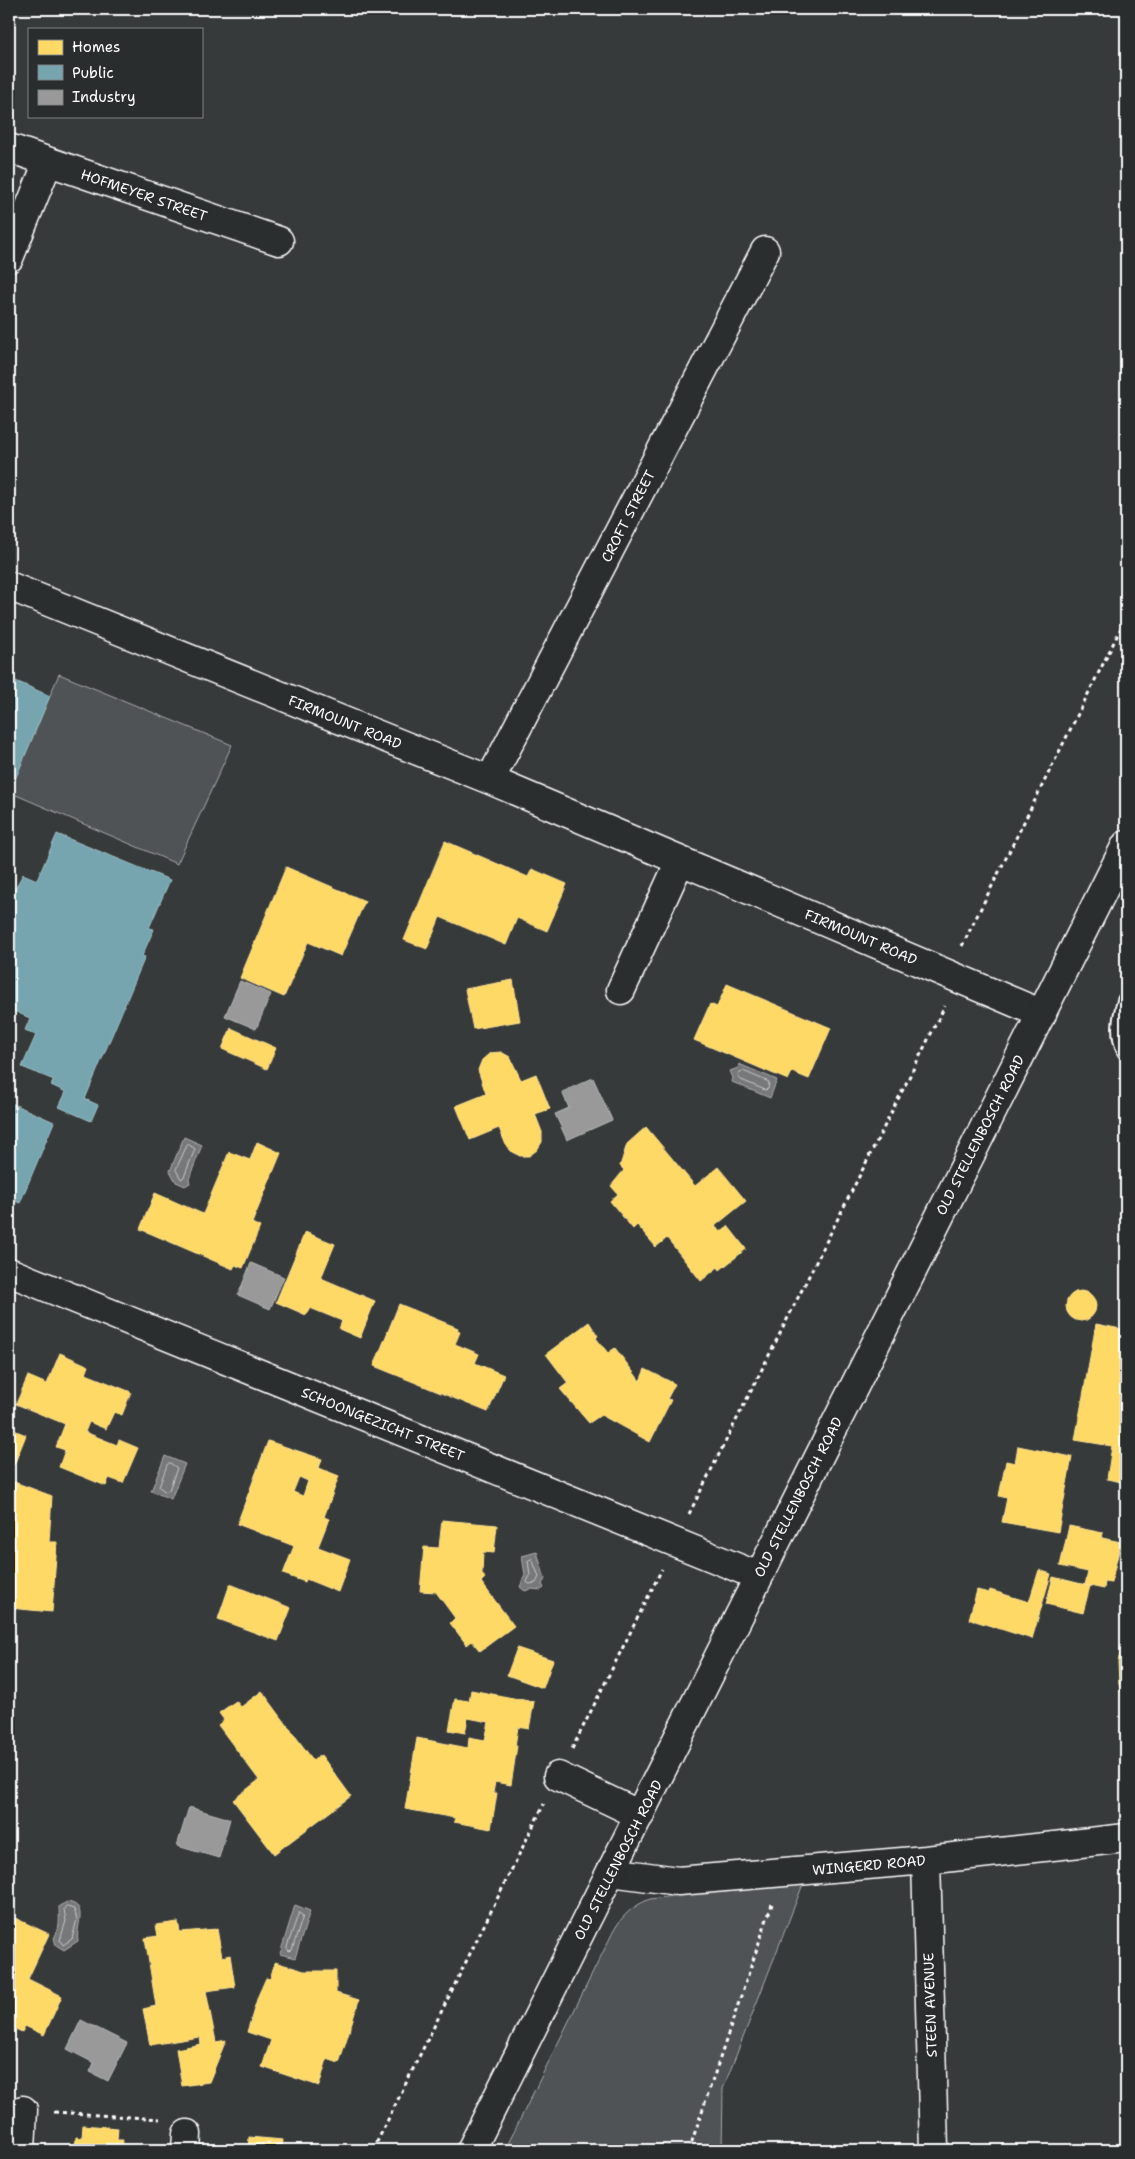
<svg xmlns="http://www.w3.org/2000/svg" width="1135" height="2159" font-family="'Shantell Sans',sans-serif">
<rect width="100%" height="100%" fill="#373a3b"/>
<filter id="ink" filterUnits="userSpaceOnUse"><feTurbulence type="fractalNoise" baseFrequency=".02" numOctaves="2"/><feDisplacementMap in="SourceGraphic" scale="10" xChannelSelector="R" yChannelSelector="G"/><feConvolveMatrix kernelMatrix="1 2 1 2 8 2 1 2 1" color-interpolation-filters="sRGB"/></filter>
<g filter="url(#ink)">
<path fill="#505354" stroke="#a8a9aa" d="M 59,674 L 232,745 L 177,864 L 9,792 Z
M 805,1879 L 723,2089 L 722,2150 L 505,2150 L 613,1932 C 622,1915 633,1906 650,1899 Z"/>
<path fill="#767879" stroke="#adaeaf" d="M 739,1064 L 777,1080 L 770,1098 L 732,1082 L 733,1078 L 730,1071 L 738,1068 Z
M 184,1137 L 202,1145 L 189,1179 L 190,1183 L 185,1186 L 176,1182 L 170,1171 Z
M 165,1456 L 185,1464 L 171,1499 L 151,1491 Z
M 537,1552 L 545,1579 L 542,1584 L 544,1588 L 541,1590 L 531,1589 L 525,1591 L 520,1587 L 525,1575 L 522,1556 Z
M 67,1902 C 90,1905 75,1926 78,1941 L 64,1950 L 56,1945 L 54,1938 C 61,1926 59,1919 59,1906 Z
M 295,1905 L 310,1911 L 295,1958 L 280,1954 Z"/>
<path fill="#ffd966" stroke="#ffe494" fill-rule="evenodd" d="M 445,841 L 528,877 L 532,869 L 567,884 L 547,931 L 517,918 L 506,945 L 440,917 L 427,949 L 404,940 Z
M 286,867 L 365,901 L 341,956 L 308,942 L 284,997 L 240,978 Z
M 513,980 L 520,1021 L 473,1029 L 465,989 Z
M 727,984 L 831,1028 L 809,1079 L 792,1072 L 788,1080 L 694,1040 L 710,1004 L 717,1007 Z
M 231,1028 L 276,1048 L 267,1069 L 222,1049 Z
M 501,1052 L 510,1057 L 521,1080 L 536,1074 L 550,1109 L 535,1114 L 542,1132 L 542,1142 L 537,1150 L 529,1156 L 520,1156 L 512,1152 L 506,1145 L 499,1128 L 470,1140 L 456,1106 L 486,1094 L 478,1070 L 482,1060 L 490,1053 Z
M 646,1127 L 695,1186 L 718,1167 L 746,1201 L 715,1226 L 720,1232 L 728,1226 L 746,1249 L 720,1270 L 718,1267 L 701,1281 L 667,1238 L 656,1247 L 637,1225 L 633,1229 L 610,1201 L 618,1194 L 611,1186 L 624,1170 L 620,1166 L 627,1144 Z
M 257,1142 L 281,1153 L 252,1223 L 260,1227 L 243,1268 L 235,1265 L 233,1269 L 140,1229 L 155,1193 L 203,1214 L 229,1152 L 250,1160 Z
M 305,1232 L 335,1244 L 321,1278 L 375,1301 L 360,1338 L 339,1329 L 342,1321 L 310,1308 L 306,1315 L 276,1302 Z
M1066 1306a15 15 0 1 1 30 0a15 15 0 1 1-30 0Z
M 399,1304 L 458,1328 L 457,1331 L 460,1332 L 455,1344 L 479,1354 L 475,1363 L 504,1375 L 488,1412 L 374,1366 Z
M 589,1322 L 598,1336 L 596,1338 L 608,1353 L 615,1348 L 640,1381 L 645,1369 L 675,1384 L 667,1399 L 671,1400 L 650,1442 L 601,1415 L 589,1423 L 560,1389 L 568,1383 L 546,1354 Z
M 1096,1324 L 1126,1330 L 1126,1483 L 1107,1479 L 1112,1446 L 1075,1440 Z
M 60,1353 L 89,1366 L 86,1374 L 131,1392 L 122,1415 L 114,1412 L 106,1429 L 89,1422 L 85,1432 L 117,1445 L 119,1440 L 138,1448 L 123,1483 L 109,1478 L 106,1486 L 59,1467 L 65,1450 L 56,1447 L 65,1424 L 16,1404 L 28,1376 L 47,1384 Z
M 9,1428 L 26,1435 L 14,1465 L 9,1463 Z
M 268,1441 L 322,1459 L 319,1468 L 339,1476 L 324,1517 L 329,1519 L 318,1547 L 350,1559 L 338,1592 L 306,1579 L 305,1582 L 283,1574 L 294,1546 L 237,1524 ZM 299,1477 L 308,1481 L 303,1496 L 293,1492 Z
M 1018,1446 L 1072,1457 L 1058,1532 L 1002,1522 L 1007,1498 L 999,1496 L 1006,1461 L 1015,1463 Z
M 9,1480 L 52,1496 L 49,1542 L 57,1542 L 52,1612 L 9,1608 Z
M 442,1520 L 497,1525 L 494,1553 L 483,1552 L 482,1574 L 485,1578 L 481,1582 L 514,1626 L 480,1651 L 472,1641 L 467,1645 L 450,1623 L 455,1618 L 436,1592 L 420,1591 L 424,1547 L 439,1548 Z
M 1069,1526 L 1103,1533 L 1102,1538 L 1121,1542 L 1111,1583 L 1105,1582 L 1104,1589 L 1085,1585 L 1088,1572 L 1060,1566 Z
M 1039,1570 L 1051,1574 L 1032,1639 L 969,1619 L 977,1590 L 989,1593 L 990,1590 L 1029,1602 Z
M 1053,1577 L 1090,1586 L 1083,1613 L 1046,1604 Z
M 230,1584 L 291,1608 L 278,1641 L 218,1619 Z
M 1126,1631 L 1126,1708 L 1119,1684 L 1118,1662 Z
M 517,1648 L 553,1660 L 543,1688 L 507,1675 Z
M 471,1690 L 534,1702 L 529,1729 L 518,1727 L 515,1746 L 517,1746 L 511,1785 L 495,1782 L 493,1793 L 497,1793 L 491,1829 L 454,1822 L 455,1818 L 405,1809 L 417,1738 L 468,1748 L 469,1737 L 485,1740 L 489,1722 L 468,1718 L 465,1733 L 449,1730 L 455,1699 L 469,1701 Z
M 262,1691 L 313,1760 L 321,1755 L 351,1796 L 274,1854 L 233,1800 L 259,1780 L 218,1725 L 224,1720 L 219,1713 L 236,1701 L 241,1707 Z
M 15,1918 L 49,1934 L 28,1979 L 62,1996 L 44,2035 L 25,2026 L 22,2032 L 9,2026 L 9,1920 L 14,1922 Z
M 178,1922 L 180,1932 L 217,1929 L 222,1957 L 230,1955 L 235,1987 L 206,1991 L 216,2042 L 226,2040 L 209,2082 L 182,2086 L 176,2049 L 201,2044 L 200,2037 L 150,2045 L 143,2009 L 156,2006 L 145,1938 L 158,1936 L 156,1925 Z
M 275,1962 L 304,1971 L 336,1971 L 336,1993 L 359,2000 L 339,2063 L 327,2059 L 319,2086 L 262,2067 L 271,2040 L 247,2032 L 258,1996 L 266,1978 L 270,1979 Z
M 83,2125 L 118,2128 L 117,2140 L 123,2140 L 122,2150 L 75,2150 L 76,2137 L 82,2138 Z
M 249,2137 L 283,2140 L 282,2150 L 242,2150 L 248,2149 Z"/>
<path fill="#76a5af" stroke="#9fc0c7" d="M 9,678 L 50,696 L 9,794 Z
M 57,834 L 170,880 L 149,928 L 154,929 L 142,956 L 145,957 L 85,1099 L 98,1105 L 91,1121 L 59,1107 L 66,1092 L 51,1085 L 54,1080 L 22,1067 L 36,1035 L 25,1030 L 30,1018 L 9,1009 L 9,900 L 23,874 L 37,880 Z
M 9,1102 L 54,1122 L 20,1203 L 9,1199 Z"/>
<path fill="#999" stroke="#b8b8b8" d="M 240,981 L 271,994 L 256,1029 L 225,1016 Z
M 593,1078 L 612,1120 L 567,1140 L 555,1114 L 569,1108 L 562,1092 Z
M 251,1263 L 284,1277 L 270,1309 L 238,1295 Z
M 189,1807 L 230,1819 L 219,1858 L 177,1846 Z
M 81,2020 L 127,2043 L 108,2081 L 90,2072 L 94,2063 L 67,2049 Z"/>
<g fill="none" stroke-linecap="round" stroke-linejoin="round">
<path stroke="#c8c9c9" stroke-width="1" d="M 743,1071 L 769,1082 L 768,1089 L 765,1090 L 739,1079 L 738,1074 Z
M 188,1144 L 195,1149 L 184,1177 L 181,1179 L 176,1170 Z
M 170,1463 L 177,1468 L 169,1490 L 166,1492 L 159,1487 L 167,1465 Z
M 532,1559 L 539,1577 L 536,1583 L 529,1584 L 527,1582 L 530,1575 L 528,1561 Z
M 67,1907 L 74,1909 L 77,1919 L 72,1939 L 63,1945 L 60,1940 L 66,1921 L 64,1909 Z
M 299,1913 L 303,1916 L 292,1950 L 289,1951 L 287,1948 Z"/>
<defs>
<path id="lane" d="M 1126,1001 C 1121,1018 1118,1034 1126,1051"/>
<path id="street" d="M 9,148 L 279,241
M 9,258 L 48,162
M 9,586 L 490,780 L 1042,1014
M 490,780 L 765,251
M 621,990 L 680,861
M 9,1272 L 758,1576
M 558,1776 L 640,1815
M 926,1860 L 934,2150
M 611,1872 L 678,1881 L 926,1860 L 1126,1838
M 21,2150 L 23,2110
M 186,2150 L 187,2134"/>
<path id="secondary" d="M 471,2150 L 1126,845"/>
</defs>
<use href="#lane" stroke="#fff" stroke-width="20"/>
<use href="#street" stroke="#fff" stroke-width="31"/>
<use href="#secondary" stroke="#fff" stroke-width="31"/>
<path stroke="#fff" stroke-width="3" stroke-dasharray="4 4" stroke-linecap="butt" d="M 962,946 L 1126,618
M 689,1514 L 945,1006
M 572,1749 L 662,1569
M 54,2112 L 160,2119
M 373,2150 L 544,1804
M 689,2150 L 772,1904"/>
<use href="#lane" stroke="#2a2d2e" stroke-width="16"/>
<use href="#street" stroke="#2a2d2e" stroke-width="28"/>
<use href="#secondary" stroke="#2a2d2e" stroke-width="28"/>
</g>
</g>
<g text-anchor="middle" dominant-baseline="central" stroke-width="5" stroke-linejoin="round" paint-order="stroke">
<g font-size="14" fill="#fff" stroke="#2a2d2e">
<text transform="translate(144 195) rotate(19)">HOFMEYER STREET</text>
<text transform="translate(628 516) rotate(-63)">CROFT STREET</text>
<text transform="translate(345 722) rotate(22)">FIRMOUNT ROAD</text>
<text transform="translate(861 937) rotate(23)">FIRMOUNT ROAD</text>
<text transform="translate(980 1135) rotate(-63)">OLD STELLENBOSCH ROAD</text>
<text transform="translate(383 1424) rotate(22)">SCHOONGEZICHT STREET</text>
<text transform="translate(798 1497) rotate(-63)">OLD STELLENBOSCH ROAD</text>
<text transform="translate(618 1860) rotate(-63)">OLD STELLENBOSCH ROAD</text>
<text transform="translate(869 1865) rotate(-5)">WINGERD ROAD</text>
<text transform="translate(930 2005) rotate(-92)">STEEN AVENUE</text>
</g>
</g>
<rect width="1135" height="2159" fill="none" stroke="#2a2d2e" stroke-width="30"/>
<rect x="15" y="15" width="1105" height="2129" fill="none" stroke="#fff" stroke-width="2" filter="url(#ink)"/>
<rect x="28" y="28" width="175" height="90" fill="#2a2d2e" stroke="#7f8182"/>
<rect x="38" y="40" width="25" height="15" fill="#ffd966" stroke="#7f8182"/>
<text x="72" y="52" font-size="15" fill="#ffffff">Homes</text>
<rect x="38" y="65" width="25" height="15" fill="#76a5af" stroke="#7f8182"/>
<text x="72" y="78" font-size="15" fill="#ffffff">Public</text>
<rect x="38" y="90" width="25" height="15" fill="#999999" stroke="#7f8182"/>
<text x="72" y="102" font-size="15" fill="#ffffff">Industry</text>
</svg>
